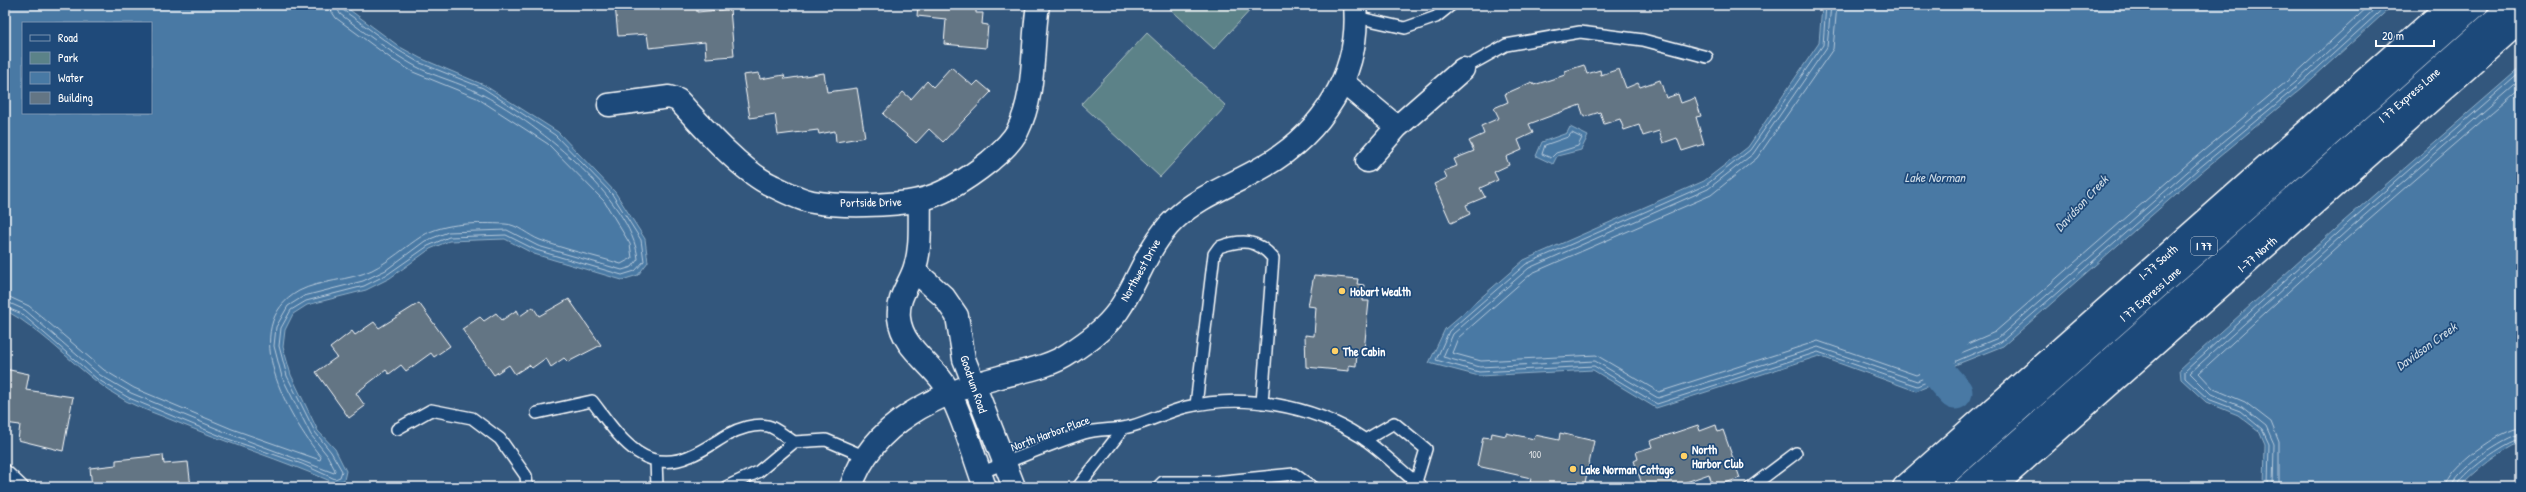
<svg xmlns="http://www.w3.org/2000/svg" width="2526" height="492" font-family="'Patrick Hand',sans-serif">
<rect width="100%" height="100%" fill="#33577d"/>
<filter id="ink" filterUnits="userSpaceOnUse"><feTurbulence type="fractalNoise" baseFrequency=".025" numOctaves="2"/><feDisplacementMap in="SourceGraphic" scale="8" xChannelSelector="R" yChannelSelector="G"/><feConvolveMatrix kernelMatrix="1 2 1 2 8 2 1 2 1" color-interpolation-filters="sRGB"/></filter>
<g filter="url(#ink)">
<path fill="#5b8288" stroke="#adc0c4" d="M 1166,5 L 1255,5 L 1214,49 Z
M 1147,33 L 1226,106 L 1160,177 L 1081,104 Z"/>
<path fill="#4879a4" stroke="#91afc8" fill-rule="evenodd" d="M 5,5 L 343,5 L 400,47 L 420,58 L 484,85 L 558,132 L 615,192 L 645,239 L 648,262 L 638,275 L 622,280 L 534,254 L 505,239 L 449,241 L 430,249 L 390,278 L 366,290 L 307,305 L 293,314 L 285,330 L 283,347 L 291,375 L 318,431 L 335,449 L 346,471 L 344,480 L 335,483 C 282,460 227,443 174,421 C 158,414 141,409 126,401 C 80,376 49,333 5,310 ZM 23,23 L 151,23 L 151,113 L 23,113 Z
M 1822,5 L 2393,5 L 2302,88 L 2201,172 L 2003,346 L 1955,365 L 1944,380 L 1916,391 L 1819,356 L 1656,408 L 1593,370 L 1479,376 L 1429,363 L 1445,329 L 1524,260 L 1704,181 L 1748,147 L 1819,43 Z
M 2521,67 L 2521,442 C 2498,452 2478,469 2460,487 L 2264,487 L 2265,445 L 2259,431 L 2238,415 L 2206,402 L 2181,379 L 2180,369 L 2344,221 Z
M 1570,127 L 1588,136 L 1581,150 L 1557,156 L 1553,164 L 1536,156 L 1542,142 L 1567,133 Z"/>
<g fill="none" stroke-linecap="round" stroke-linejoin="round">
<path stroke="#b6c9db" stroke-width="1" d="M 1826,5 L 1823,45 L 1750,150 L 1706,185 L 1526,264 L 1449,331 L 1436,360 L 1479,372 L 1594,366 L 1657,404 L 1818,352 L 1917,386 L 1941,376 L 1954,362 L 2001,342 L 2198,169 L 2299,85 L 2387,5
M 1831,5 L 1827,47 L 1753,154 L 1708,189 L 1529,268 L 1453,334 L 1443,357 L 1480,367 L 1595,361 L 1658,398 L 1818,347 L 1917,381 L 1938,372 L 1951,357 L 1998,338 L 2195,165 L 2296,82 L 2379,5
M 1837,5 L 1833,49 L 1757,158 L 1711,195 L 1532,273 L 1458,338 L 1452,353 L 1481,361 L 1596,355 L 1659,392 L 1818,341 L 1916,375 L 1934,367 L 1949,352 L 1995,332 L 2191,161 L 2292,77 L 2370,5
M 1572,133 L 1582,138 L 1578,146 L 1556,153 L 1551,158 L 1542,154 L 1545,145 L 1568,137 Z
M 5,295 L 29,306 L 104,370 L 134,388 L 232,429 L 320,460 L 321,457 C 289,418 236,326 299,291 C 320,280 349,281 372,270 C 390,261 405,247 422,236 C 445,222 478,223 505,224 C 517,224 529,236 540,240 C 566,250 595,256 621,264 L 632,258 L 630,244 L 604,201 L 548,144 L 477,98 L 413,72 L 393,60 L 336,18 L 332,12 L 330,5
M 5,301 L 25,310 L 100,375 L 131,393 L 230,434 L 334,473 L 335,470 L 327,455 L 311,435 L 282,377 L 274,346 L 276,327 L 288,306 L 304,296 L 363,281 L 386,270 L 425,241 L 448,232 L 507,230 L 538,246 L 622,270 L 632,267 L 638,259 C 632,198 532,119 479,93 C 459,82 435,77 415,66 C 388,51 364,32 340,14 L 336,5
M 5,307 L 22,314 L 97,379 L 129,398 L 228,439 L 302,464 L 335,479 L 340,477 L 342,471 L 331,452 L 315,432 L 287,376 L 279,346 L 281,328 L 291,310 L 306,301 L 364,286 L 388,274 L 428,246 L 449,237 L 506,235 L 536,250 L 622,275 L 635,271 L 644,261 L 641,240 L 612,194 L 555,135 L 483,88 L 418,62 L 398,50 L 343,10 L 341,5
M 2268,487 L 2269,444 L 2262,429 L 2240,411 L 2208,399 L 2185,378 L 2185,371 L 2347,224 L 2521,72
M 2273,487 L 2274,444 L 2266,426 L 2242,407 L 2211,394 L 2190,373 L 2350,228 L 2521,79
M 2279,487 L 2279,442 L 2271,422 L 2245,402 L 2214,389 L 2199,373 L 2354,232 L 2521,87
M 2446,487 C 2447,468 2503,428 2521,428
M 2452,487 C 2453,472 2506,435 2521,434
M 2457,487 C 2459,475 2508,440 2521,439"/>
<path stroke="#4879a4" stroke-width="35" d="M 1951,339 C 1928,364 1933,368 1955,392"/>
</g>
<path fill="#637584" stroke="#fff" d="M 615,5 L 697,5 L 697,12 L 730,9 L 734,56 L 706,58 L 705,42 L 649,48 L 647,34 L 618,36 Z
M 918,5 L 976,5 L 976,13 L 983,13 L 982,24 L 988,25 L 986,48 L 944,44 L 946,19 L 917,16 Z
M 1584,65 L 1587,74 L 1600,70 L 1601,75 L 1619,69 L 1626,88 L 1638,83 L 1640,87 L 1660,80 L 1666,98 L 1678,94 L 1681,103 L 1695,98 L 1701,116 L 1696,117 L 1704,144 L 1682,151 L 1677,138 L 1663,143 L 1659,131 L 1643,136 L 1639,125 L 1624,130 L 1620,119 L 1604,124 L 1600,112 L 1584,117 L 1580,105 L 1529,124 L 1533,133 L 1518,140 L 1522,150 L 1506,157 L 1509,165 L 1494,172 L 1498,180 L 1480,188 L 1485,197 L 1466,205 L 1470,214 L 1451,223 L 1434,184 L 1447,178 L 1444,171 L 1457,166 L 1454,159 L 1474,151 L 1469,141 L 1484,134 L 1481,126 L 1499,118 L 1494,108 L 1508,102 L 1505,94 L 1532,82 L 1534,85 L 1565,75 L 1565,71 Z
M 951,67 L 973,86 L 978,81 L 991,92 L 943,142 L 929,129 L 916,143 L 883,114 L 903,92 L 911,99 L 927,81 L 933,87 Z
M 759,73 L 760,79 L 784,75 L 785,79 L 824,73 L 827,92 L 857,88 L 865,137 L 836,142 L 835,131 L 819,134 L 818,130 L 778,135 L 775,114 L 750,118 L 743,75 Z
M 1314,275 L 1358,279 L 1357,284 L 1364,285 L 1363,301 L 1369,301 L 1364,351 L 1357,350 L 1356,366 L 1349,365 L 1349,371 L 1306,367 L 1305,335 L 1314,336 L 1316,307 L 1308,306 Z
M 569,299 L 601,345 L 568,362 L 564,358 L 551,367 L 546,358 L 532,368 L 529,365 L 515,374 L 509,365 L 494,375 L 462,329 L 480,317 L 484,321 L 496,313 L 502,320 L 517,310 L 520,316 L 533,307 L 539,316 Z
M 419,303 L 450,346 L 434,357 L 431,353 L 406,371 L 401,365 L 389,374 L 386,370 L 356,393 L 365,406 L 349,418 L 316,372 L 337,357 L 330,348 L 352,331 L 355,335 L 374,322 L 379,328 Z
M 5,369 L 29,374 L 26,390 L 73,397 L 63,451 L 18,440 L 20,425 L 5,423 Z
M 1698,425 L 1700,431 L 1716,425 L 1718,432 L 1723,430 L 1740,478 L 1713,487 L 1709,474 L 1672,487 L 1643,487 L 1634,461 L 1638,459 L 1636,452 L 1652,447 L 1650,441 Z
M 1492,433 L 1506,436 L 1506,433 L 1534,439 L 1535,435 L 1559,440 L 1560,433 L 1594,441 L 1584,487 L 1549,487 L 1530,483 L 1531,478 L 1477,466 L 1483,437 L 1491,438 Z
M 163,455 L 164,464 L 188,462 L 191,487 L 92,487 L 90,468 L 116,465 L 116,460 Z"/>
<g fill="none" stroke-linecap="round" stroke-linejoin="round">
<defs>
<path id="service" d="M 1356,17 L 1405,28 L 1436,17 L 1451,5
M 1463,69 L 1506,45 L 1580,32 L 1643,40 L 1707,57
M 1196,405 L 1214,254 L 1219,247 C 1242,239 1257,239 1273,258 L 1262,403
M 537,413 L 592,401 C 617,433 642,477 690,456 C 703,451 715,442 727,435 C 738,429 755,423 768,426 C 776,428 786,437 794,442
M 397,429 L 431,410 L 472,418 L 500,439 L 526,476 L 527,487
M 1365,440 L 1394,423 L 1426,449 L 1416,482
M 656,460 L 657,487
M 5,470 L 23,487
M 980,473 C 1014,460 1049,444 1084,433 C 1100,428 1116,431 1132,426 C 1150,421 1167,412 1186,407 C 1243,393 1312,405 1361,437 C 1382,451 1401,471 1422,487
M 726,487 L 758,472 L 794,442 L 826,440 L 866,457
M 1078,487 L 1123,429
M 1158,487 L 1163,482 L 1214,482 L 1294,474 L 1312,487
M 1751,487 L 1796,453"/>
<path id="minor" d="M 1344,83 L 1397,127 L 1367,161
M 609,105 L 669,97 L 678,100 C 701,125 741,171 771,185 C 783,191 800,200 813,202 C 841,207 891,206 919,200 C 944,195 970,177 990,161 C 1000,152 1010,144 1017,132 C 1037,92 1031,48 1038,5
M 1397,127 L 1463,69
M 920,200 C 919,223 922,249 914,270 C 908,287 897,298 899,318 C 902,346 928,361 943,382 C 960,406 974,458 985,487
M 914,270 L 944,297 L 957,316 L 964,359 L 1014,487
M 851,487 C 872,422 939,393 1000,377 C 1023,371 1050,367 1070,353 C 1088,341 1105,329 1118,311 C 1139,281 1147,246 1174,220 C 1200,195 1233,185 1263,167 C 1322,133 1361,74 1355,5"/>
<path id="motorway" d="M 1904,487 L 2449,5
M 1932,487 L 2477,5
M 1966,487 L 2511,5
M 1994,487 L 2521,21"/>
</defs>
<use href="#service" stroke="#fff" stroke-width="14"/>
<use href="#minor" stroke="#fff" stroke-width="25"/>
<use href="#motorway" stroke="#fff" stroke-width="25"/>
<use href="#service" stroke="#1f4a7a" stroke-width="11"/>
<use href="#minor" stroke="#1f4a7a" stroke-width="22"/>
<use href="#motorway" stroke="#1f4a7a" stroke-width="22"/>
</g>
</g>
<g fill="#ffd166" stroke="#1f4a7a" stroke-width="1.5">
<circle cx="1342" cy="291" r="4"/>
<circle cx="1335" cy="351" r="4"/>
<circle cx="1684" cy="456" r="4"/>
<circle cx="1573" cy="469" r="4"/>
</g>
<g text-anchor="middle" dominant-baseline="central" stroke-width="3.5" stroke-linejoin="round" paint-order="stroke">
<g font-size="10" fill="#d8dce0">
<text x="1535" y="454">100</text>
</g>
<rect fill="#1f4a7a" stroke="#bcc9d7" stroke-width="1" x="2191" y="237" width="26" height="18" rx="3"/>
<g font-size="11" font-weight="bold" fill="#fff">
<text x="2204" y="246">I 77</text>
</g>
<g font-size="12" fill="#fff" stroke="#1f4a7a">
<text transform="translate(2409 95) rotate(-41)">I 77 Express Lane</text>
<text transform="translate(871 202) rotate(-1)">Portside Drive</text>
<text transform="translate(2257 254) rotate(-41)">I-77 North</text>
<text transform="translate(2158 262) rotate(-41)">I-77 South</text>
<text transform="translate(1140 270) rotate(-61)">Northwest Drive</text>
<text transform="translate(2150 294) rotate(-41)">I 77 Express Lane</text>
<text transform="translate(974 384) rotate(71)">Goodrum Road</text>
<text transform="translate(1050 433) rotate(-20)">North Harbor Place</text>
</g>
<g font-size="12" font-weight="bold" fill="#fff" stroke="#1f4a7a" text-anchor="start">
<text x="1350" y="291">Hobart Wealth</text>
<text x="1343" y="351">The Cabin</text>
<text x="1692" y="449">North<tspan x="1692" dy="14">Harbor Club</tspan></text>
<text x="1581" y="469">Lake Norman Cottage</text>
</g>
<g font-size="13" font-style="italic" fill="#d1dee8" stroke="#1f4a7a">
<text x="1935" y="177">Lake Norman</text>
<text transform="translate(2081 203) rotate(-47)">Davidson Creek</text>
<text transform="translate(2426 346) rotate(-36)">Davidson Creek</text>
</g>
</g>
<rect width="2526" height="492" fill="none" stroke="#1f4a7a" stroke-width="20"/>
<rect x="10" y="10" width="2506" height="472" fill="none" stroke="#fff" stroke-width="1.5" filter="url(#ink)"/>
<rect x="22" y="22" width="130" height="92" fill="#1f4a7a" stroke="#7992af"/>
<rect x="30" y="35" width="20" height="6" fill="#1f4a7a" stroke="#7992af"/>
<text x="58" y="42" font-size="12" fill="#ffffff">Road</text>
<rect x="30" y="52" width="20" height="12" fill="#5b8288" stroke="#7992af"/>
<text x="58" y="62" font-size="12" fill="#ffffff">Park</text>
<rect x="30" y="72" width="20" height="12" fill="#4879a4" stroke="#7992af"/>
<text x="58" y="82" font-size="12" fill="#ffffff">Water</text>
<rect x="30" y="92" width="20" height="12" fill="#637584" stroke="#7992af"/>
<text x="58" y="102" font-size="12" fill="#ffffff">Building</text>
<path d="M2376 40v6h58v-6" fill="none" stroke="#ffffff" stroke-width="2"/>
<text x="2382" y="40" font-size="12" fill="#ffffff" stroke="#1f4a7a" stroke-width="3" paint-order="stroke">20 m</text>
</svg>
